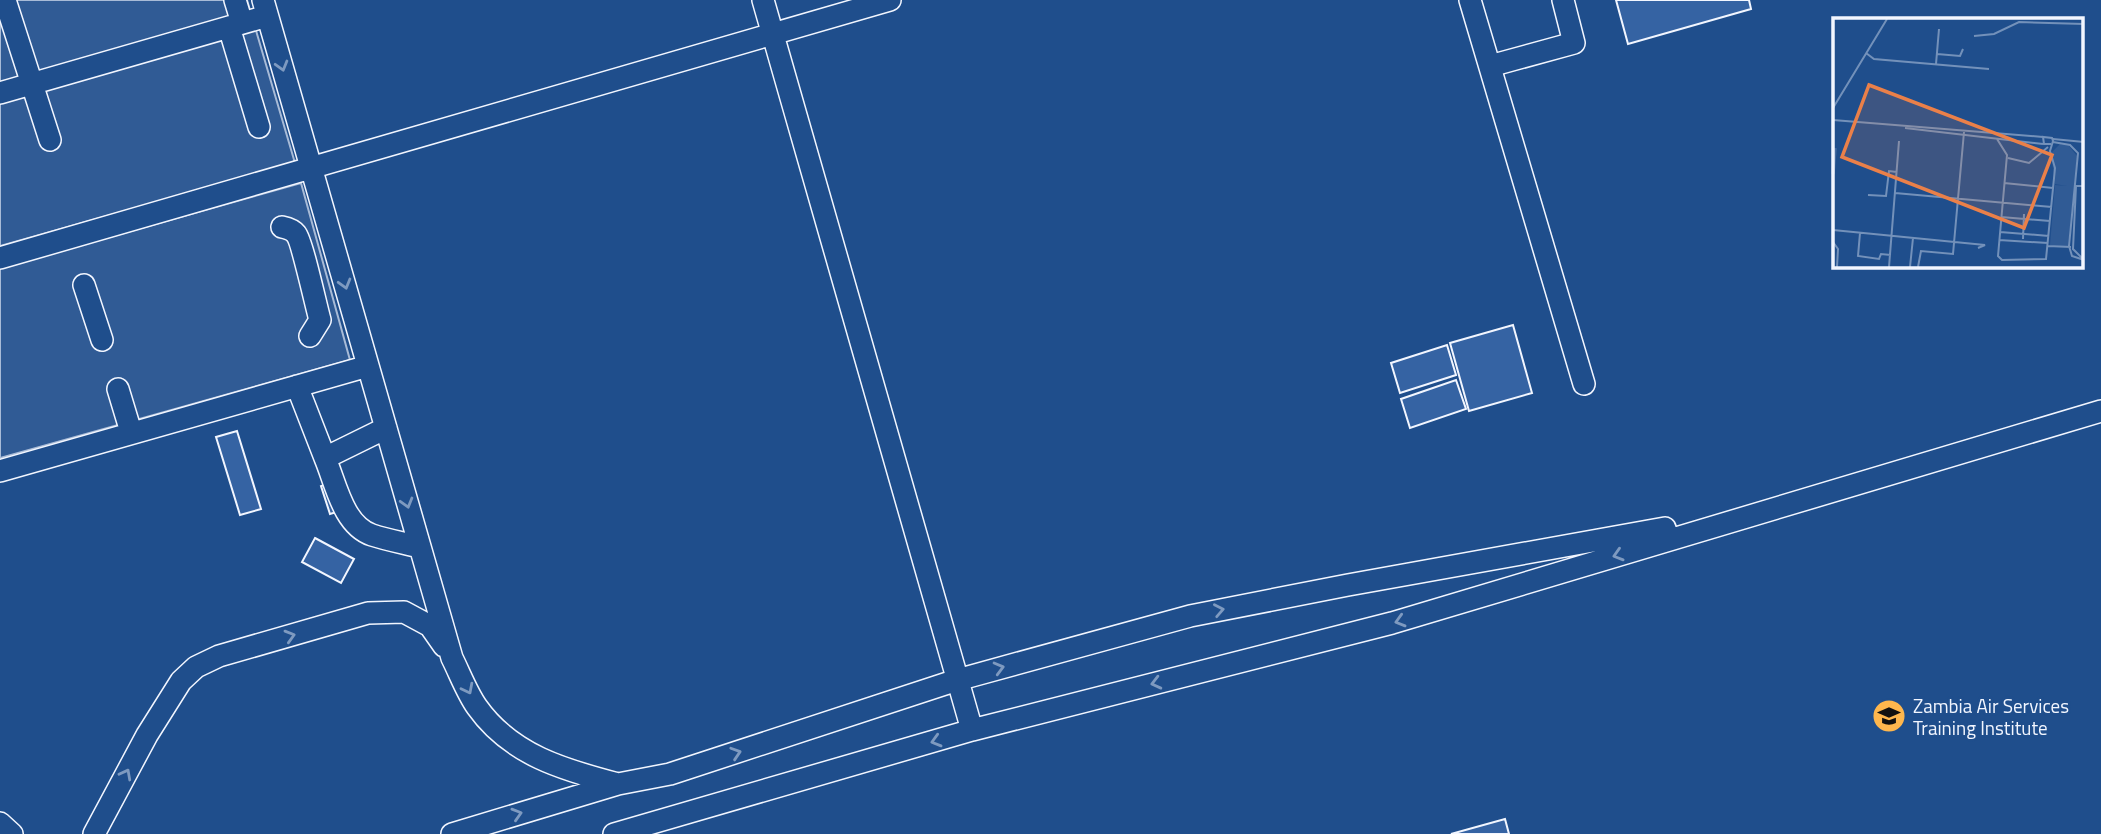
<svg xmlns="http://www.w3.org/2000/svg" width="2101" height="834" font-family="'Titillium Web',sans-serif">
<rect width="100%" height="100%" fill="#1f4e8c"/>
<path fill="#305b95" stroke="#a8bbd7" stroke-width="2" d="M 0,0 L 247,0 L 295,163 L 0,246 Z
M 301,183 L 350,360 L 0,458 L 0,268 Z"/>
<path fill="#3563a3" stroke="#f2f6ff" stroke-width="2" d="M 1616,0 L 1749,0 L 1751,9 L 1628,44 Z
M 1513,325 L 1532,393 L 1469,411 L 1450,343 Z
M 1447,345 L 1456,375 L 1400,393 L 1391,363 Z
M 1456,380 L 1466,409 L 1410,428 L 1401,399 Z
M 237,431 L 261,509 L 240,515 L 216,437 Z
M 343,478 L 353,507 L 330,514 L 321,486 Z
M 315,538 L 354,559 L 341,583 L 302,562 Z
M 1505,819 L 1509,834 L 1451,834 Z"/>
<g fill="none" stroke-linecap="round" stroke-linejoin="round">
<defs>
<path id="minor" d="M 5,0 L 50,140
M 235,0 L 242,23
M 263,0 L 452,658 C 460,674 467,693 477,707 C 511,755 564,770 618,784
M 763,0 L 972,730
M 1470,0 L 1584,384
M 229,27 L 259,127
M 1490,66 L 1574,43 L 1563,0
M 0,93 L 267,16
M 282,227 C 287,228 293,230 296,234 C 302,241 316,306 320,320 L 310,336
M 0,258 L 890,0
M 84,285 L 102,340
M 297,386 L 325,458
M 118,389 L 131,432
M 386,428 L 325,458 C 336,484 343,525 372,535 C 387,540 404,543 420,547
M 0,471 L 368,366
M 0,823 L 12,834
M 94,834 L 147,735 L 181,681 L 196,667 L 219,656 L 368,613 L 404,612 L 430,626 L 444,646
M 452,834 L 618,784 L 670,774 L 957,680 L 1190,616 L 1348,585 L 1665,528
M 614,834 L 972,730 L 1392,623 L 2101,411"/>
</defs>
<use href="#minor" stroke="#f2f6ff" stroke-width="24"/>
<use href="#minor" stroke="#1f4e8c" stroke-width="21"/>
</g>
<defs><path id="oneway-chevron" d="M-2-3.5L2.5 0L-2 3.5" fill="none" stroke-width="1.6" stroke-linecap="round" stroke-linejoin="round" transform="scale(1.75)"/></defs>
<g stroke="#7e9ac0">
<use href="#oneway-chevron" transform="translate(282 66) rotate(74)"/>
<use href="#oneway-chevron" transform="translate(345 284) rotate(74)"/>
<use href="#oneway-chevron" transform="translate(407 503) rotate(74)"/>
<use href="#oneway-chevron" transform="translate(1618 555) rotate(163)"/>
<use href="#oneway-chevron" transform="translate(1219 610) rotate(-11)"/>
<use href="#oneway-chevron" transform="translate(1400 621) rotate(164)"/>
<use href="#oneway-chevron" transform="translate(290 636) rotate(-16)"/>
<use href="#oneway-chevron" transform="translate(999 668) rotate(-15)"/>
<use href="#oneway-chevron" transform="translate(1156 683) rotate(166)"/>
<use href="#oneway-chevron" transform="translate(468 689) rotate(63)"/>
<use href="#oneway-chevron" transform="translate(936 741) rotate(164)"/>
<use href="#oneway-chevron" transform="translate(736 753) rotate(-18)"/>
<use href="#oneway-chevron" transform="translate(126 774) rotate(-62)"/>
<use href="#oneway-chevron" transform="translate(517 814) rotate(-17)"/>
</g>
<defs>
<symbol id="university-disc" viewBox="-11 -11 22 22"><circle r="9.5" fill="#ffb74d" stroke="#1f4e8c"/><path d="M0-5L7-2L0 1L-7-2ZM-4 1L0 2.5L4 1V4Q0 6-4 4Z" fill="#111"/></symbol>
</defs>
<g fill-rule="evenodd">
<use href="#university-disc" x="1870" y="697" width="38" height="38"/>
</g>
<g text-anchor="middle" dominant-baseline="central" stroke-width="5" stroke-linejoin="round" paint-order="stroke">
<g font-size="19" fill="#f2f6ff" stroke="#1f4e8c" text-anchor="start">
<text x="1913" y="705">Zambia Air Services<tspan x="1913" dy="22">Training Institute</tspan></text>
</g>
</g>
<g transform="translate(1833 18)">
<rect width="250" height="250" fill="#1f4e8c"/>
<path d="M 227,126 L 236,128 L 244,138 L 235,229 L 217,227 L 222,167 L 234,168 L 222,166 L 218,135 Z" fill="#305b95"/>
<path fill="none" stroke="#446ba0" stroke-width="3.5" d="M 0,156 L 2,130"/>
<path fill="none" stroke="#7391ba" stroke-width="2" d="M 141,18 L 161,16 L 186,4 L 251,6M 33,35 L 41,41 L 156,51M 104,36 L 127,38 L 130,31M 103,46 L 106,11M 0,90 L 54,1M 0,102 L 210,119M 72,110 L 210,126M 164,121 L 174,137 L 165,238 L 169,242 L 213,241 L 222,150 L 217,133 L 220,123 L 219,120 L 210,119 L 211,126 L 218,126M 220,121 L 251,124M 220,124 L 237,127 L 245,135 L 236,228 L 239,238 L 251,242M 175,140 L 196,145 L 215,129M 171,165 L 220,170M 62,175 L 219,189M 35,177 L 53,178 L 56,153 L 64,154M 168,199 L 217,203M 0,212 L 152,227 L 145,230M 167,214 L 216,218M 27,215 L 25,238 L 46,241 L 48,236 L 58,237M 190,221 L 191,196M 166,222 L 215,225M 0,224 L 5,231 L 4,249M 215,228 L 238,229M 249,240 L 240,231 L 243,168 L 251,168M 56,249 L 66,123M 77,249 L 80,220M 85,249 L 88,233 L 120,236 L 131,114"/>
<path fill="#ea8049" fill-opacity="0.15" stroke="#ea8049" stroke-width="3.5" d="M 36,67 L 219,137 L 191,210 L 9,139 Z"/>
<rect width="250" height="250" fill="none" stroke="#f2f6ff" stroke-width="3.5"/>
</g>
</svg>
